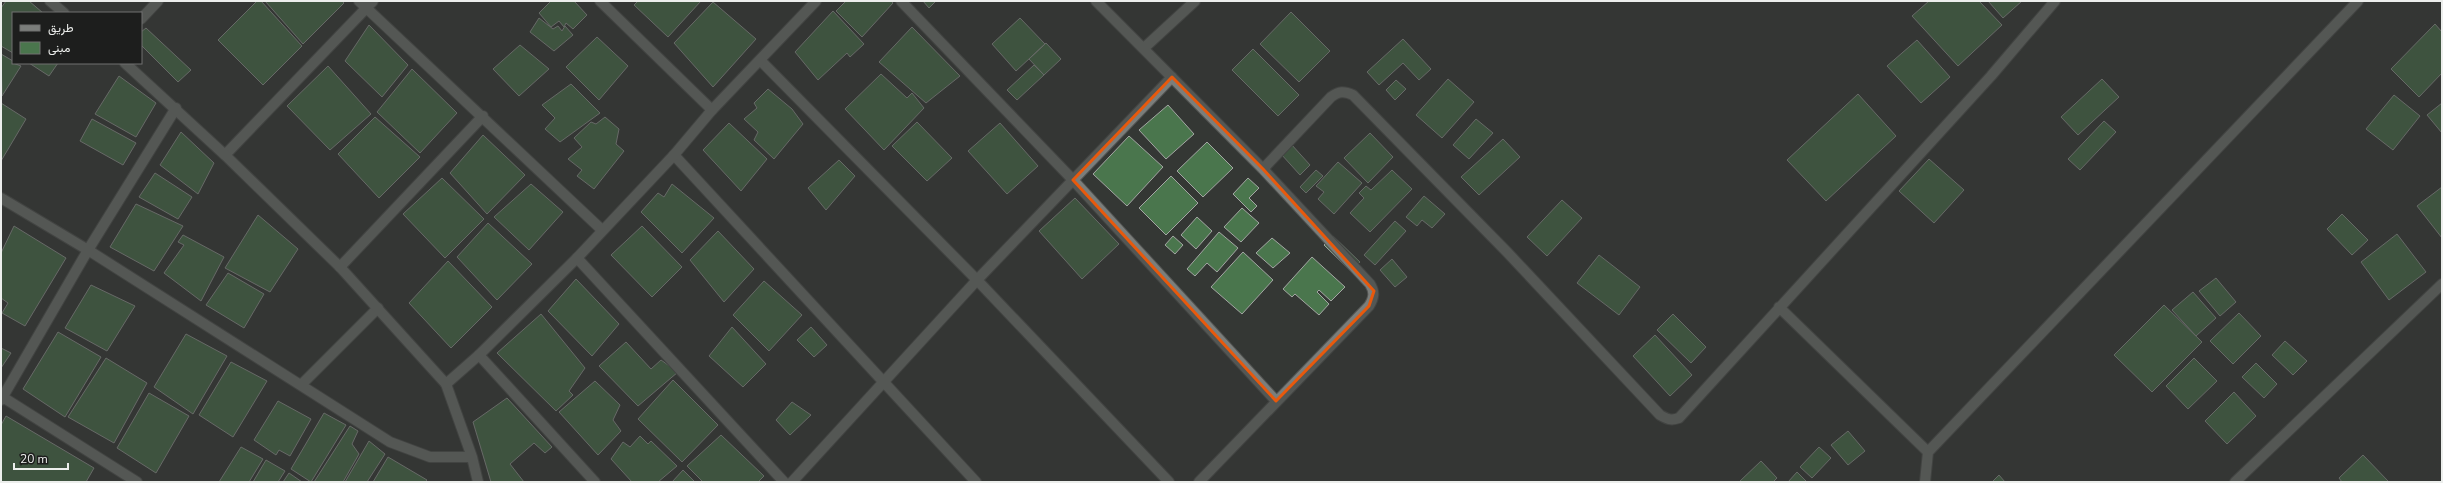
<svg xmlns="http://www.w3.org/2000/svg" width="2443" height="483" font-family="'Nunito Sans',Vazirmatn,sans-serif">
<rect width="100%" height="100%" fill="#343734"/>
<path fill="#4a764d" stroke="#a3a6a3" d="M 6,1 L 29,1 L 43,13 L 13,13 L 13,53 L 1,46 L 1,8 Z
M 257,1 L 261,1 L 302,46 L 263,85 L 218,40 Z
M 265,1 L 342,1 L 344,3 L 303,44 Z
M 551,1 L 574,1 L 587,15 L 573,29 L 566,23 L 564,27 L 559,21 L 551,27 L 539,13 Z
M 638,1 L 701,1 L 668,37 L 634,5 Z
M 846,1 L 891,1 L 893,3 L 862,37 L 836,11 Z
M 923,1 L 936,1 L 929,8 Z
M 1929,1 L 1979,1 L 2002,25 L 1958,66 L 1912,16 Z
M 1988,1 L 2022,1 L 2003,18 Z
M 713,2 L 756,39 L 713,87 L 674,43 Z
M 833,11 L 864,44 L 850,57 L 847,53 L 818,80 L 795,52 Z
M 1291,12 L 1330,51 L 1299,82 L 1260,44 Z
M 539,18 L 553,29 L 558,26 L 562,31 L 565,26 L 573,35 L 554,51 L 530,32 Z
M 1020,18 L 1045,44 L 1016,71 L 992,44 Z
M 2435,24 L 2442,32 L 2442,73 L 2419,97 L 2391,69 Z
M 369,25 L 408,65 L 382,97 L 345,61 Z
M 912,27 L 960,76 L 926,103 L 879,62 Z
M 146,28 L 191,70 L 178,82 L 141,45 L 141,32 Z
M 597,37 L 628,66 L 599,100 L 566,67 Z
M 1403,39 L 1431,69 L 1419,80 L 1403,63 L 1379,85 L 1367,72 Z
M 1917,40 L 1950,77 L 1921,103 L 1887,66 Z
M 1046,43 L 1061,59 L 1044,75 L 1029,59 Z
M 520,45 L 549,69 L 519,96 L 493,69 Z
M 1253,49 L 1299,95 L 1278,116 L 1232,70 Z
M 1,54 L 13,61 L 13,63 L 21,66 L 2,96 Z
M 29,63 L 58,63 L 49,76 Z
M 1034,65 L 1044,75 L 1017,100 L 1007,90 Z
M 328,66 L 371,114 L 330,150 L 287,106 Z
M 412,69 L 457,113 L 420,153 L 377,112 Z
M 881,74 L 907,98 L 912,93 L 924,108 L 884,150 L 845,109 Z
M 119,76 L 156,103 L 136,137 L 95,114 Z
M 1448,79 L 1474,102 L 1442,138 L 1416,115 Z
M 2102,79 L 2119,97 L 2078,135 L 2061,117 Z
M 1396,80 L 1406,89 L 1395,100 L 1386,90 Z
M 571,84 L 600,113 L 560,142 L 545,129 L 555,118 L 542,105 Z
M 768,89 L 792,109 L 803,124 L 774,159 L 754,140 L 758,132 L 744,119 L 757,108 L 754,103 Z
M 1858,94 L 1896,136 L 1826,201 L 1787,160 Z
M 2394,95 L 2420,116 L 2393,150 L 2366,129 Z
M 1,103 L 26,119 L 1,161 Z
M 2442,103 L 2442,133 L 2427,115 Z
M 1168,105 L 1194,134 L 1166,159 L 1139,130 Z
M 375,117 L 420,157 L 379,198 L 338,154 Z
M 605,117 L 619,129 L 616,144 L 624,151 L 594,189 L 577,176 L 582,170 L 568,159 L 582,147 L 574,138 L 591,122 L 596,124 Z
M 92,119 L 136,143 L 123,165 L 80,141 Z
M 1476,119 L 1493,133 L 1469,159 L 1453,145 Z
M 2104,121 L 2116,132 L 2080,170 L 2068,159 Z
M 917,122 L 952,158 L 927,181 L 892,146 Z
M 729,123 L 767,159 L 741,191 L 703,150 Z
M 1000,123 L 1038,166 L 1007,194 L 968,151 Z
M 181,132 L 214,163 L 198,194 L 160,165 Z
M 1370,133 L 1393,157 L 1368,183 L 1344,158 Z
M 483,135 L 525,175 L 487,214 L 450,173 Z
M 1129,136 L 1163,167 L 1127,206 L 1093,174 Z
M 1503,139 L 1520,157 L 1479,195 L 1461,177 Z
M 1207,142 L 1233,168 L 1203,197 L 1177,171 Z
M 1291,144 L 1310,165 L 1300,175 L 1281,154 Z
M 1929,159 L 1964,190 L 1934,223 L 1899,191 Z
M 839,160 L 855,176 L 826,210 L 808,188 Z
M 1338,162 L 1362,183 L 1334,214 L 1318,199 L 1324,192 L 1316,186 Z
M 1316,170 L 1323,176 L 1306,193 L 1300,187 Z
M 1392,170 L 1412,189 L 1370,232 L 1350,213 L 1364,198 L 1359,193 L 1366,186 L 1371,190 Z
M 155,173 L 192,197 L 178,219 L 139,197 Z
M 1171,176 L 1198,203 L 1166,235 L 1139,208 Z
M 442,178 L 484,219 L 445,258 L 403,214 Z
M 1248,178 L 1259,188 L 1249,198 L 1257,206 L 1251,212 L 1233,194 Z
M 531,184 L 563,212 L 529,250 L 494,217 Z
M 672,184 L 714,218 L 682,253 L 641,212 L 658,193 L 664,197 Z
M 2442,187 L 2442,238 L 2417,206 Z
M 1424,196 L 1445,214 L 1432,228 L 1422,220 L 1417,226 L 1406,217 Z
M 1075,198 L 1119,244 L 1082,279 L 1039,231 Z
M 1562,200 L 1582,218 L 1547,256 L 1527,237 Z
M 136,204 L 183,226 L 154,271 L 110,247 Z
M 1242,208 L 1259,223 L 1241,242 L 1224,227 Z
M 2342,214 L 2368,240 L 2352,255 L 2327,229 Z
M 258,215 L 298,249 L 270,292 L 225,268 Z
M 1197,217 L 1212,231 L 1196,249 L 1181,235 Z
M 1395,221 L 1406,231 L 1375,265 L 1364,255 Z
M 488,223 L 532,264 L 497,300 L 457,257 Z
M 14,226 L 66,258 L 25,326 L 2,313 L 8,303 L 1,298 L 1,253 Z
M 642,226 L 682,267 L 652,297 L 611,255 Z
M 718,231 L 754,269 L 724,302 L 690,260 Z
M 1219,232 L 1238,248 L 1217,272 L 1207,263 L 1195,276 L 1187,269 Z
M 2397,234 L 2426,272 L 2389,300 L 2361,262 Z
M 183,235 L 224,257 L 201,301 L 164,273 L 184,245 L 178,242 Z
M 1173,236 L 1183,245 L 1175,254 L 1165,245 Z
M 1333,236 L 1360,262 L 1351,271 L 1324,245 Z
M 1272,238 L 1290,253 L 1273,268 L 1256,253 Z
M 1243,252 L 1273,280 L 1242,314 L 1211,287 Z
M 1599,255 L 1640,287 L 1619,315 L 1577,283 Z
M 1312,257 L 1345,287 L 1331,301 L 1319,290 L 1317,292 L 1329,304 L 1319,315 L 1295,294 L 1292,297 L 1283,289 Z
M 1392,259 L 1407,277 L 1395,287 L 1380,270 Z
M 448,261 L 492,307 L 451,348 L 409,303 Z
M 228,273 L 264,294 L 244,328 L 206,305 Z
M 2216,278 L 2236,302 L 2220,316 L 2199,291 Z
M 576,279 L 619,324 L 592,356 L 548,311 Z
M 764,281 L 802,315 L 769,351 L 733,315 Z
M 91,285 L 135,306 L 107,351 L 65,328 Z
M 2193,292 L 2216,318 L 2196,336 L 2172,310 Z
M 2164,305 L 2202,342 L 2152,392 L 2114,355 Z
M 2239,313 L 2261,336 L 2233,364 L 2210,341 Z
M 541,314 L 585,368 L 569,391 L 573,395 L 556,411 L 497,353 Z
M 1673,314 L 1706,347 L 1691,363 L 1657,330 Z
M 732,327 L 766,364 L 743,387 L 709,356 Z
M 811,327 L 827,345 L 814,357 L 797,340 Z
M 58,332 L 101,357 L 65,417 L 23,389 Z
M 186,334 L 227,356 L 193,414 L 154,387 Z
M 1655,335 L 1692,375 L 1670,396 L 1633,356 Z
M 2285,341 L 2307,361 L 2293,375 L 2272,355 Z
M 626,342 L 651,369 L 661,360 L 678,372 L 638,406 L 599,366 Z
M 1,348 L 11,353 L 1,368 Z
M 106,358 L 147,383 L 114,443 L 68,417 Z
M 2194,358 L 2217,381 L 2188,409 L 2166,386 Z
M 231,362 L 267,381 L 233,437 L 199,415 Z
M 2256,363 L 2277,384 L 2264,398 L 2242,377 Z
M 673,380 L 718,425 L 682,462 L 638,419 Z
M 595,381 L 620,405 L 613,420 L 621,431 L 598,455 L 559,412 Z
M 2234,392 L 2256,416 L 2227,444 L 2205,421 Z
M 149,393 L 189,416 L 156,473 L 117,448 Z
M 507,398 L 552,447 L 545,453 L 534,443 L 510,464 L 524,482 L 491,482 L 473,422 Z
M 278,401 L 311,419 L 290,456 L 279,450 L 276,455 L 254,440 Z
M 792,402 L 811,415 L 790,435 L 776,420 Z
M 324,413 L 346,425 L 311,482 L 291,469 Z
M 6,416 L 94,468 L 86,482 L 1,482 L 1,425 Z
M 350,426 L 358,431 L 352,444 L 359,454 L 343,482 L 314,482 Z
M 1848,431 L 1865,451 L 1848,465 L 1831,445 Z
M 721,435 L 764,476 L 758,482 L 703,482 L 687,466 Z
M 640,436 L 648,444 L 651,441 L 677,466 L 658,482 L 632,482 L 611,459 L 623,442 L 630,447 Z
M 369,441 L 385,454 L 367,482 L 345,482 Z
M 241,447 L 263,459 L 249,482 L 219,482 Z
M 1819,447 L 1831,458 L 1812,478 L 1800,467 Z
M 2363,455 L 2388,481 L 2387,482 L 2342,482 L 2339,478 Z
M 388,457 L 427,480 L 425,482 L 373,482 Z
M 266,460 L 285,471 L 278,482 L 253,482 Z
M 1761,461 L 1777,478 L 1773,482 L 1739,482 Z
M 683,470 L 695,482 L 672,482 Z
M 1797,472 L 1807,482 L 1788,482 Z
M 289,473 L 302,482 L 283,482 Z
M 1999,475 L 2005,482 L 1992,482 Z"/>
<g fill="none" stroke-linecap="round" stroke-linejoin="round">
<defs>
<path id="street" d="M 359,1 L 602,230
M 600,1 L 712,110
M 901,1 L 1073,180 L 1276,401
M 1096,1 L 1263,169 L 1370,284 C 1375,292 1374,298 1369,306 L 1199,482
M 141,19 L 158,1
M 1144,48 L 1195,1
M 761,61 L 977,280 L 1169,482
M 225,155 L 373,1
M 674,155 L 976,482
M 1263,169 L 1331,97 C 1339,91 1344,91 1353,95 L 1507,252 L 1660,415 C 1667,419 1671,421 1679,418 L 1991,76 L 2055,1
M 1,198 L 88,250 L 390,442 L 430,457 L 472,457
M 577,258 L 784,482
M 340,267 L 483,116
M 1779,307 L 1928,452 L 1925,482
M 479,355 L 595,482
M 446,384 L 472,457 L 478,482
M 301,385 L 378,308
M 1,396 L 137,482
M 1,400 L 88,250 L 176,108
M 1928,452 L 2358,1
M 792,482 L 977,280 L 1172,77
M 2235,482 L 2442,284"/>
<path id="secondary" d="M 50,1 L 64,13
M 125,63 L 225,155 L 340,267 L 446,384 L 479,355 L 577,258 L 674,155 L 712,110 L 816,1"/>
</defs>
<use href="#street" stroke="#525452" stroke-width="12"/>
<use href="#secondary" stroke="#525452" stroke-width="12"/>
<use href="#street" stroke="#7b7e7b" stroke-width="10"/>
<use href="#secondary" stroke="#7b7e7b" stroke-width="10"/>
</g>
<path d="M0 0H2443V483H0ZM 1172,77 L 1263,169 L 1374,291 L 1369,306 L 1276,401 L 1073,180 Z" fill="#343734" fill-opacity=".55" fill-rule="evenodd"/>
<path fill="none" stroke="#e8590c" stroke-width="3" stroke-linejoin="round" d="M 1172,77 L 1263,169 L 1374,291 L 1369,306 L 1276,401 L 1073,180 Z"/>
<rect width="2443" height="483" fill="none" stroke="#eceeec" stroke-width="4"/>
<rect x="12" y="12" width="130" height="52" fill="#1d1e1d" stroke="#707170"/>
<rect x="20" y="25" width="20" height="6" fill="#7b7e7b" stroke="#707170"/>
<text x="48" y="32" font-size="12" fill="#eceeec">طريق</text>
<rect x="20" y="42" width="20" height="12" fill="#4a764d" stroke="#707170"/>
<text x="48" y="52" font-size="12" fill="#eceeec">مبنى</text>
<path d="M14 463v6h54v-6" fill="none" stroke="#eceeec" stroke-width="2"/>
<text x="20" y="463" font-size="12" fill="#eceeec" stroke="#1d1e1d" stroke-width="3" paint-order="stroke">20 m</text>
</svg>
